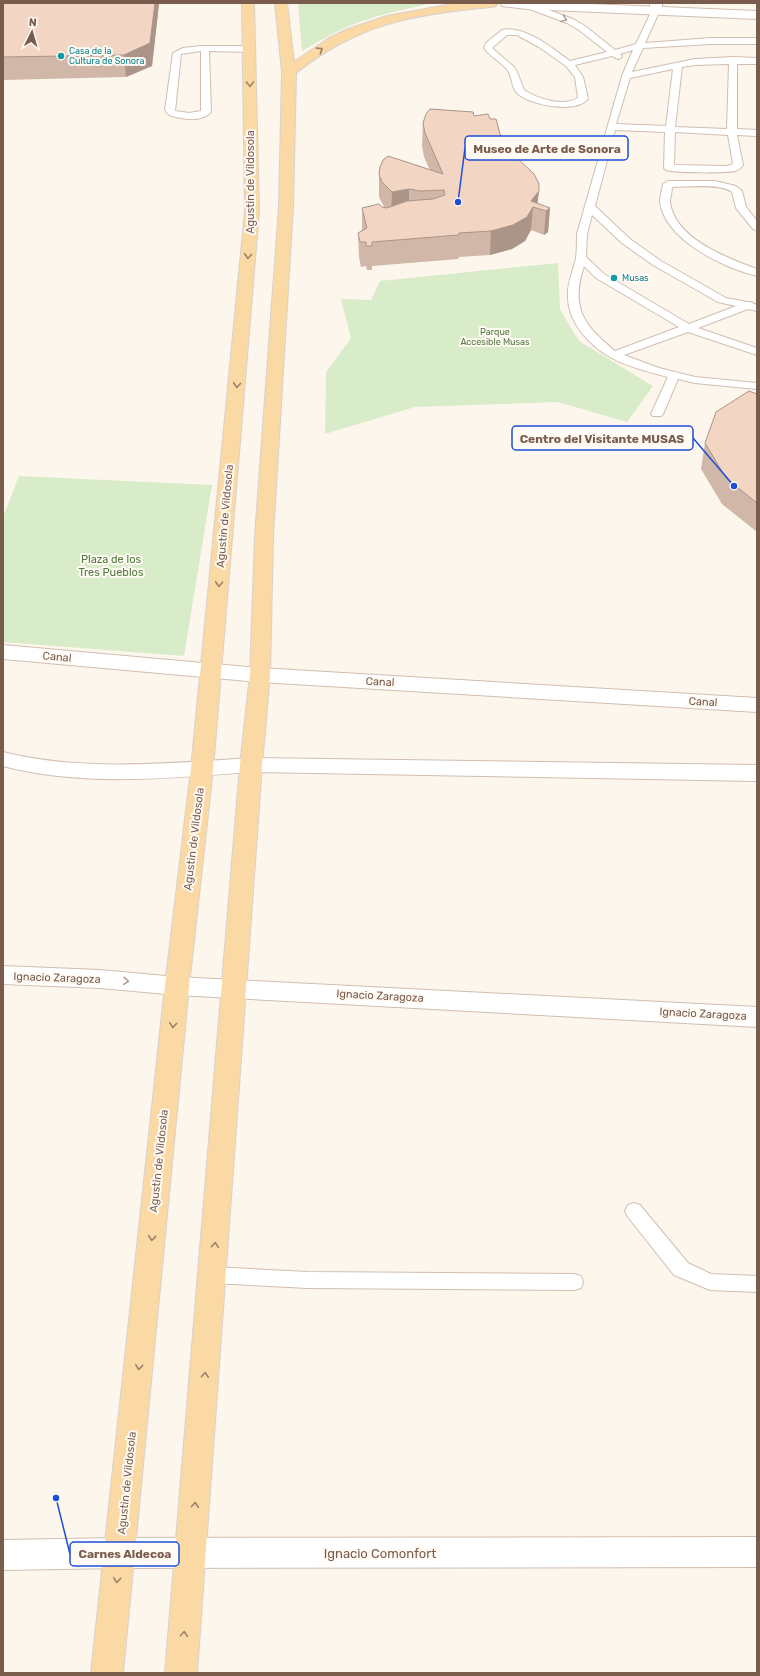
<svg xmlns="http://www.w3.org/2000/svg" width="760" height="1676" font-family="Rubik,sans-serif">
<rect width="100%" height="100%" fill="#fdf6ec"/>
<path fill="#d8ecc9" d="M 298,3 L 428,3 L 428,4 C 409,9 388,12 369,19 C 345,26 324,38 302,51 Z
M 558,263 L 560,309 L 579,341 L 653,386 L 627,422 L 558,402 L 415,407 L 325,434 L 326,372 L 351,338 L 341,299 L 371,300 L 380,281 Z
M 19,476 L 212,485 L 184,656 L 3,642 L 3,517 Z"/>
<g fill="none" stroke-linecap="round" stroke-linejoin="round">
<defs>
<path id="service" d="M 524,3 L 530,3 L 573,19 L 585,26 L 615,50 L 636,44 L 652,10 L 656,7 L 660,10 L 645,43 L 711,38 L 757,38 L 757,44 L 711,44 L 643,48 L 632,72 L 695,59 L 733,57 L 757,58 L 757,64 L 737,64 L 737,129 L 757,130 L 757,136 L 737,135 L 743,165 C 741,168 739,170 735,171 C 726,173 676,173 666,170 L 664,168 L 665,132 L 615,130 L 595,206 L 630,239 L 661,261 L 726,298 L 747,302 L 750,302 L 757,305 L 757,311 L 748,309 L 698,328 L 757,348 L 757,355 L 688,332 L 624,355 L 659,368 L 695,377 L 757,383 L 757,389 L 695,383 L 678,379 L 663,414 L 661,416 L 653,416 L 651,414 L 668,377 C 652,373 623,365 610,357 C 589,345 568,322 568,297 C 567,282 573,272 576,258 C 577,251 577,242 577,234 L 622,76 L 633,50 L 620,54 L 622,56 L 621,58 L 618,59 L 612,56 L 575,65 L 583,77 L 588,99 C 575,114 531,105 518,94 C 511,88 513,79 508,71 C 502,62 490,57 484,48 L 486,43 L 502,30 C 525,25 553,49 570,61 L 607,52 L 579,30 L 567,23 L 524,7 L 523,5 ZM 507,35 L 517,35 L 539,47 L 566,66 L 575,77 L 578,98 C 563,107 538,99 524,90 L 517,72 L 514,67 L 492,48 ZM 729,64 L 727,129 L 675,127 L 682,67 L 695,65 ZM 673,69 L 666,126 L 616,124 L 630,78 ZM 675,132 L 728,135 L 733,164 L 727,166 L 674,165 ZM 592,215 L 622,243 L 653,265 L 718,302 L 736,306 L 689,324 L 604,274 L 586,257 L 587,234 ZM 584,266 L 596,278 L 679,327 L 615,351 C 584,325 570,309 584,266 Z
M 201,46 L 249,46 L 253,49 L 249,52 L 209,51 L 211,112 C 201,123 181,119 169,115 L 165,110 L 173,53 L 183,48 ZM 201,51 L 201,111 L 189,113 L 175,111 L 181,54 Z
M 668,181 L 715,181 L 736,186 L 742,191 L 746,207 L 757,221 L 757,230 L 753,229 L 736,208 L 732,192 C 720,183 688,187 672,187 C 672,192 670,198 670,202 C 675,239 727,258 757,269 L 757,276 C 724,268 665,240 660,202 C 660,197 662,190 663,184 Z
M 634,1203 L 640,1205 L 688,1263 L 711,1274 L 757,1276 L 757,1292 L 710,1290 L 674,1275 L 628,1217 L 625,1211 L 628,1205 Z
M 213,1267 L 308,1272 L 574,1274 L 581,1276 L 583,1282 L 581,1288 L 574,1290 L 308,1288 L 213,1283 L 206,1281 L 204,1275 L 206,1269 Z"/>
<path id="minor" d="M 650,3 L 662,3 L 662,10 L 660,13 L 652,13 L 650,10 Z
M 3,645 L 260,668 L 757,698 L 757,712 L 260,682 L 3,659 Z
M 3,752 C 82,772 171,763 251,758 L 757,765 L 757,781 L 251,772 C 171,778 82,787 3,766 Z
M 3,966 L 100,970 L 177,977 L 757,1007 L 757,1027 L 177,995 L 100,988 L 3,984 Z
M 757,1537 L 757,1567 L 120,1568 L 3,1570 L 3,1540 L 120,1538 Z"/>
<path id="tertiary" d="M 500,3 L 566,3 L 757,11 L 757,19 L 527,9 L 502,6 Z"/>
<path id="primary" d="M 242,3 L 254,3 L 259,211 L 213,769 L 189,986 L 123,1673 L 91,1673 L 165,986 L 191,769 L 245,211 Z
M 275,3 L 287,3 L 294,62 L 329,38 L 348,29 L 387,16 L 452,4 L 498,3 L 496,6 L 492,7 C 414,14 359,23 296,73 L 293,207 L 273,536 L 270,675 L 262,765 L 197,1673 L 165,1673 L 240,765 L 250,675 L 255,536 L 279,207 L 282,72 Z"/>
</defs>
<use href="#service" stroke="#d1beb0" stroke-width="2"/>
<use href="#minor" stroke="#d1beb0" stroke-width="2"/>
<use href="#tertiary" stroke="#d1beb0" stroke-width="2"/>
<use href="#primary" stroke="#dad1cd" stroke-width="2"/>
<use href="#service" fill="#fff" fill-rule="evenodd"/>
<use href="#minor" fill="#fff" fill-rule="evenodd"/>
<use href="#tertiary" fill="#fff" fill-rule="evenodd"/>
<use href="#primary" fill="#fbd9a5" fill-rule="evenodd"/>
</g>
<path fill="#d1b7a8" d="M 3,3 L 159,3 L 152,66 L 126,77 L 3,80 Z
M 474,116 L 490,119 L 500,134 L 538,204 L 550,208 L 548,232 L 544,235 L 531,230 L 525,241 L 512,249 L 490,255 L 459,257 L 458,259 L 372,266 L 372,270 L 367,270 L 366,266 L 361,267 L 359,257 L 358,233 L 362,231 L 362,208 L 384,207 L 379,197 L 379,174 L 430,170 L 424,157 L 422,146 L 423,123 Z
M 757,394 L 757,532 L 722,504 L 701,469 L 705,443 Z"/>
<path fill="#aa9588" d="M 155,3 L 159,3 L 159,4 L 152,66 L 126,77 L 124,55 Z
M 409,189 L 409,213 L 391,216 L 392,192 Z
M 539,191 L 537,208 L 533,207 L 531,230 L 525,241 L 512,249 L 490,255 L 491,231 Z
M 550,208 L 548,232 L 544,235 L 546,211 Z"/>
<path fill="#f3d5c3" stroke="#aa9588" d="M 3,3 L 155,3 L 150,43 L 124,55 L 3,57 Z
M 430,109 L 473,112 L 474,116 L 488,114 L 490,119 L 496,119 L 500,134 L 513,154 L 534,174 L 539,184 L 539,191 L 531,201 L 550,208 L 546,211 L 533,207 L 527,217 L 513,225 L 491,231 L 459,233 L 459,235 L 372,242 L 372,246 L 366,246 L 366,242 L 360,242 L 358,233 L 367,228 L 362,208 L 379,204 L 382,207 L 387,208 L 407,201 L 433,199 L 445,195 L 444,190 L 420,191 L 409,189 L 392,192 L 382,182 L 379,174 L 380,167 L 383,160 L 388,156 L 443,174 L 425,133 L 423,123 L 426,114 Z
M 749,391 L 757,394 L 757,503 L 726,478 L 705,443 L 716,412 Z"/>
<defs><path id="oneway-chevron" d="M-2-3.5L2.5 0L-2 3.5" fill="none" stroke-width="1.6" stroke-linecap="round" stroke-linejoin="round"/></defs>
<g stroke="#af9d94">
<use href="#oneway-chevron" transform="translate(564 19) rotate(21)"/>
<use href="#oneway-chevron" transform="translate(126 981) rotate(5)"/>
</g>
<g stroke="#a18267">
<use href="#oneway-chevron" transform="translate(320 50) rotate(-33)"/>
<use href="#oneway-chevron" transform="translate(250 84) rotate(89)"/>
<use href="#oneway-chevron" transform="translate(248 256) rotate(95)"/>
<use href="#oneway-chevron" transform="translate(237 385) rotate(95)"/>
<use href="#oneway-chevron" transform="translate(219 584) rotate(95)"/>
<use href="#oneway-chevron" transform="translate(173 1025) rotate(96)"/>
<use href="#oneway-chevron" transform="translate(152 1238) rotate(96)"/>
<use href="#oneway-chevron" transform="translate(215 1245) rotate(-86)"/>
<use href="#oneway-chevron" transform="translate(139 1367) rotate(96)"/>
<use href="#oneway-chevron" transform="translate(205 1375) rotate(-86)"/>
<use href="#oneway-chevron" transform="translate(195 1505) rotate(-86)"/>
<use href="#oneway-chevron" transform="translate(117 1580) rotate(96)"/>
<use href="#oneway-chevron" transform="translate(184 1634) rotate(-85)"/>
</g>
<g fill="#0f9aa8" stroke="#fffaf3" stroke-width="1.5">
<circle cx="61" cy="56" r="4"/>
<circle cx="614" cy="278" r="4"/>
</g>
<g text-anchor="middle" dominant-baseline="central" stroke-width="4" stroke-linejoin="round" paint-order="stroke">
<g font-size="9" fill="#0d838f" stroke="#fffaf3" text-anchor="start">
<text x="69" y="51">Casa de la<tspan x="69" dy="10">Cultura de Sonora</tspan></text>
<text x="622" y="278">Musas</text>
</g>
<g font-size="9" fill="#537a41" stroke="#fffaf3">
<text x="495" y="332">Parque<tspan x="495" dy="10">Accesible Musas</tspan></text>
</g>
<g font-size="11" fill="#7a5c4d" stroke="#fffaf3">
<text transform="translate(250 182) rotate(-90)">Agustin de Vildosola</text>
<text transform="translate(225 516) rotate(-85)">Agustin de Vildosola</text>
<text transform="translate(57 657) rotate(5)">Canal</text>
<text transform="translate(380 682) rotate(3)">Canal</text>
<text transform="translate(703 702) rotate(3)">Canal</text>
<text transform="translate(194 839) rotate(-83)">Agustin de Vildosola</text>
<text transform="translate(57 978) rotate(2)">Ignacio Zaragoza</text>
<text transform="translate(380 996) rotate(3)">Ignacio Zaragoza</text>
<text transform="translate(703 1014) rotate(3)">Ignacio Zaragoza</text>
<text transform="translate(159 1161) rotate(-84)">Agustin de Vildosola</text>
<text transform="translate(127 1483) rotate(-84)">Agustin de Vildosola</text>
</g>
<g font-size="11" fill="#537a41" stroke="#fffaf3">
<text x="111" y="559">Plaza de los<tspan x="111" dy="13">Tres Pueblos</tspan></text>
</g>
<g font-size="13" fill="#7a5c4d" stroke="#fffaf3">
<text x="380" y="1553">Ignacio Comonfort</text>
</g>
</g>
<path fill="none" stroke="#1d4ed8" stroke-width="1.5" d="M458 202L465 148M734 486L693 438M56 1498L70 1554"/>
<g fill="#1d4ed8" stroke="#fffaf3" stroke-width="1.5">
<circle cx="458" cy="202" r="4"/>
<circle cx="734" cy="486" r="4"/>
<circle cx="56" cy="1498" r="4"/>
</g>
<g fill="#fffaf3" stroke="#1d4ed8" stroke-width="1.5">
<rect x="465" y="136" width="163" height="24" rx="4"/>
<rect x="512" y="426" width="181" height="24" rx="4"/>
<rect x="70" y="1542" width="109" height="24" rx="4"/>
</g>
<g font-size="12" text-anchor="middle" font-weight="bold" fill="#7a5c4d">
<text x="547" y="153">Museo de Arte de Sonora</text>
<text x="602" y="443">Centro del Visitante MUSAS</text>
<text x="125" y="1558">Carnes Aldecoa</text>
</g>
<rect width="760" height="1676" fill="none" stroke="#7a5c4d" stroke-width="8"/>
<g transform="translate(32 32) rotate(5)" stroke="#fffaf3" stroke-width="3" paint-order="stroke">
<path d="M0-3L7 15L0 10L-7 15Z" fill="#7a5c4d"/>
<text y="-6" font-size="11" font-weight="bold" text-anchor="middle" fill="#7a5c4d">N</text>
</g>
</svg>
